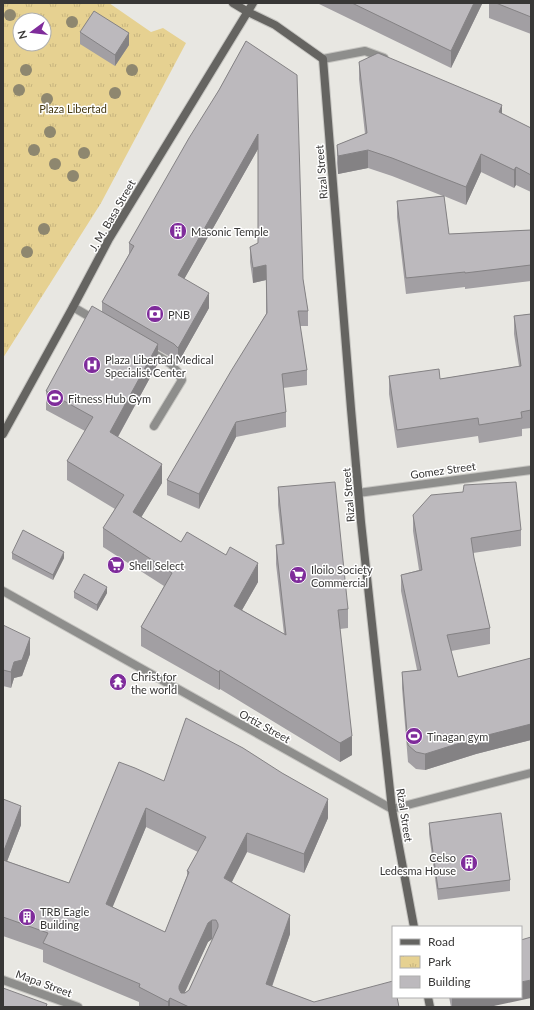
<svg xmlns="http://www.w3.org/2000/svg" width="534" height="1010" font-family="Lato,sans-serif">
<defs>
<pattern id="park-tufts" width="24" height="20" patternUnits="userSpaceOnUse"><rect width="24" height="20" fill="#e6d191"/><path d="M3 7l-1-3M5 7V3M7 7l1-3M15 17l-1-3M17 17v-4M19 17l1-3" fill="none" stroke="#c6b47e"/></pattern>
</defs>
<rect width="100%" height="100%" fill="#e8e7e2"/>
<path fill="url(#park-tufts)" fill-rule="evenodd" d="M 3,3 L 109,3 L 151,32 L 163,28 L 186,43 L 101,203 L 3,358 ZM 20,20 L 44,20 L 44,44 L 20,44 Z"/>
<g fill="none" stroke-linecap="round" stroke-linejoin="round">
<defs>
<path id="service" d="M 73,307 L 97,321
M 150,351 L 171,364 L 177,371 L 182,380 L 154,426"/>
<path id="minor" d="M 323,59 L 365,51 L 384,58
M 358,493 L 531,470
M 3,591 L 392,809 L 531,773
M 3,980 L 78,1007"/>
<path id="secondary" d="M 233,3 L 248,12 L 275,25 L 323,59 L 351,409 L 361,522 L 392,809 L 414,927
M 3,434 L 73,307 L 109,239 L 253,3
M 428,997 L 430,1007"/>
</defs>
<use href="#service" stroke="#c5c4c0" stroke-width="10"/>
<use href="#minor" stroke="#c5c4c0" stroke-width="10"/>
<use href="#secondary" stroke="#c5c4c0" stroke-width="10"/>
<use href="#service" stroke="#8e8e8c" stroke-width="8"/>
<use href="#minor" stroke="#8e8e8c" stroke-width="8"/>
<use href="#secondary" stroke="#656461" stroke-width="8"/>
</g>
<g fill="#8e876f">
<circle cx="10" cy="15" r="6"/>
<circle cx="72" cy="22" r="6"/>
<circle cx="26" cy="70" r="6"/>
<circle cx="132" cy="70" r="6"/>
<circle cx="19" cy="90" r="6"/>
<circle cx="115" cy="93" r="6"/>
<circle cx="47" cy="99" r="6"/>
<circle cx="50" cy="132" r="6"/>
<circle cx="34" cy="150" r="6"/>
<circle cx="84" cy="153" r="6"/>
<circle cx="55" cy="164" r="6"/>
<circle cx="73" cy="176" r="6"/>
<circle cx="44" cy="229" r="6"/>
<circle cx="27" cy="252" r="6"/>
</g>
<path fill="#a29fa3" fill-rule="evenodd" d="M 317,3 L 482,3 L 482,4 L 451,68 Z
M 489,3 L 531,3 L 531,34 L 489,18 Z
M 80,32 L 129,45 L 115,66 L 80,44 Z
M 246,41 L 303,279 L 308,311 L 308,326 L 300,326 L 307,370 L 307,385 L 283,388 L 286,412 L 286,427 L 236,437 L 199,509 L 167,495 L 167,480 L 266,314 L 266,280 L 253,283 L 250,262 L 250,247 L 258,243 L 258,149 L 184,279 L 209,308 L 178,363 L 174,359 L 158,350 L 158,363 L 118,437 L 162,483 L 141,517 L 181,542 L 258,582 L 242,610 L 284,634 L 276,564 L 276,545 L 282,544 L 278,505 L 278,487 L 348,609 L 348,628 L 340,629 L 352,755 L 340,762 L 220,689 L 219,690 L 141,646 L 141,627 L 164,586 L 103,547 L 103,528 L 115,509 L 67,480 L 67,461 L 85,431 L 46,410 L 46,391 L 102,311 L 102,302 L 129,254 L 129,243 L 219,90 Z
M 359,62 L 502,114 L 531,128 L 531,192 L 516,185 L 514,188 L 481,172 L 466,205 L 444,196 L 449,234 L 531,230 L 531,281 L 465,289 L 465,287 L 406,294 L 397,217 L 397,201 L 443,196 L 392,176 L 368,168 L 338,174 L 337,163 L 337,145 L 365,134 L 359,79 Z
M 531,314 L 531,428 L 522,429 L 522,436 L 479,443 L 478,436 L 397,448 L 389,394 L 389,376 L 440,379 L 519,366 L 514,334 L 514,316 Z
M 413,515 L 521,530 L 521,546 L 473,553 L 490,628 L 490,644 L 451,651 L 458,677 L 531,658 L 531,740 L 476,754 L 425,770 L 416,769 L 408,762 L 402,688 L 402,672 L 417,670 L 401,591 L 401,575 L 419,570 L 413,531 Z
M 12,553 L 64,558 L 53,580 L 12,559 Z
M 74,592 L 107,593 L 97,611 L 74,598 Z
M 3,625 L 30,654 L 22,676 L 14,678 L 11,688 L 3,686 Z
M 164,781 L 328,818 L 304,873 L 247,852 L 232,882 L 290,934 L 272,987 L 314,1002 L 399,1007 L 140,1007 L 139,1006 L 139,1002 L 43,962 L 43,950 L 3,936 L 3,799 L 21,825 L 7,861 L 69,883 ZM 146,827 L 198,852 L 187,871 L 187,876 L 165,932 L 112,907 ZM 212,939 L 213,939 L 189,990 L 184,993 L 208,942 Z
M 429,823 L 510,880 L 510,891 L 438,900 L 429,834 Z
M 449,997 L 521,997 L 489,1007 L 451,1007 Z"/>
<path fill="#848284" d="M 474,3 L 482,3 L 482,4 L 451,68 L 451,51 Z
M 129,33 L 129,45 L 115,66 L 115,55 Z
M 502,105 L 502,123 L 499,112 Z
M 258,134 L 258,149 L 178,290 L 178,275 Z
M 368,150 L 368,168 L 338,174 L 338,156 Z
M 481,154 L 481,172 L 466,205 L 466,187 Z
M 516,167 L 516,185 L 514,188 L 514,170 Z
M 266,265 L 266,280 L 253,283 L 253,268 Z
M 209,293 L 209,308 L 178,363 L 178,348 Z
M 158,344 L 158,363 L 110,451 L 110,432 Z
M 236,422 L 236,437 L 199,509 L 199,494 Z
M 162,464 L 162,483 L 133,531 L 133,512 Z
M 64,552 L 64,558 L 53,580 L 53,575 Z
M 258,563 L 258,582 L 234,624 L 234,606 Z
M 107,587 L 107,593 L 97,611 L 97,605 Z
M 30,638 L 30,654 L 22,676 L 14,678 L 11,688 L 11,672 L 14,662 Z
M 220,670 L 220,689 L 219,690 L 219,672 Z
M 531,724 L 531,740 L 476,754 L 425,770 L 425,754 L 476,738 Z
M 352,736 L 352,755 L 340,762 L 340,743 Z
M 328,799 L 328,818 L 304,873 L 304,854 Z
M 21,806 L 21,825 L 3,872 L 3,853 Z
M 146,808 L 146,827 L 106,923 L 106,904 Z
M 247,833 L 247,852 L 224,897 L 224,878 Z
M 290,915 L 290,934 L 266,1003 L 266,984 Z
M 212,920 L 212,939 L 208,942 L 180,1003 L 179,989 L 179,986 L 208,923 Z
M 531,980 L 531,998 L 489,1007 L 452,1007 L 452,997 L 521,997 L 521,982 Z
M 170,998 L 170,1007 L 168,1007 L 168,1002 Z"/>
<path fill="#bcb9bd" stroke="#848284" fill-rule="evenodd" d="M 352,3 L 474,3 L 451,51 Z
M 496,3 L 531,3 L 531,17 Z
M 94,11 L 129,33 L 115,55 L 80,32 Z
M 246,41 L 297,75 L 303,279 L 308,311 L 298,311 L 307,370 L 282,374 L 286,412 L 236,422 L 199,494 L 167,480 L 231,371 L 267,313 L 266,265 L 253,268 L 250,247 L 258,243 L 258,134 L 178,275 L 209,293 L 178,348 L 174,344 L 102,302 L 134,246 L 129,243 L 189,138 L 219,90 Z
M 378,53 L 502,105 L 499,112 L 531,128 L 531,175 L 516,167 L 514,170 L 481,154 L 466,187 L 392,158 L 368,150 L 338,156 L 337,145 L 367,133 L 359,62 Z
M 444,196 L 449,234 L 531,230 L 531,265 L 465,273 L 465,272 L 406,278 L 397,201 Z
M 92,306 L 158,344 L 110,432 L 162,464 L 133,512 L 181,542 L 187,532 L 226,555 L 230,547 L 258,563 L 234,606 L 286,635 L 276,545 L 284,544 L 278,487 L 335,482 L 348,609 L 338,610 L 352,736 L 340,743 L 220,670 L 219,672 L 141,627 L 172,573 L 103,528 L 124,495 L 67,461 L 93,417 L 46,391 Z
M 531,314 L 531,410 L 521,412 L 522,418 L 479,425 L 478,418 L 397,430 L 389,376 L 439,369 L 440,379 L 521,366 L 514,316 Z
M 516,482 L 521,530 L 471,538 L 474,558 L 490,628 L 447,635 L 458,677 L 531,658 L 531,724 L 476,738 L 425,754 L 416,752 L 408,745 L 402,672 L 421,670 L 401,575 L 422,570 L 413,515 L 431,495 L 463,492 L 464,485 Z
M 23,530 L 64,552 L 53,575 L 12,553 Z
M 84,574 L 107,587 L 97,605 L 74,592 Z
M 3,625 L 30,638 L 22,660 L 14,662 L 11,672 L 3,670 Z
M 186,718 L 243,748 L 282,773 L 328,799 L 304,854 L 247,833 L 224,878 L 290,915 L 266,984 L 314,1002 L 393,981 L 393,997 L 397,997 L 399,1007 L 189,1007 L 170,998 L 168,1002 L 139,987 L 140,984 L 43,943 L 48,933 L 3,917 L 3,860 L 69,883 L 119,762 L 135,768 L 164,781 ZM 146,808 L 206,837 L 187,871 L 189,872 L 165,932 L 106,904 ZM 212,920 L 216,920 L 218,924 L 218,927 L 189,990 L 185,993 L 181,993 L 179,989 L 179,986 L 208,923 Z
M 3,799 L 21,806 L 3,853 Z
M 501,813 L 510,880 L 438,889 L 429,823 Z
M 531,937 L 531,980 L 521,982 L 521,940 Z
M 3,988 L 47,1004 L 46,1007 L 3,1007 Z"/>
<defs>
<symbol id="building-disc" viewBox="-11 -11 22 22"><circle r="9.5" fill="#7f2c9b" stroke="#fff"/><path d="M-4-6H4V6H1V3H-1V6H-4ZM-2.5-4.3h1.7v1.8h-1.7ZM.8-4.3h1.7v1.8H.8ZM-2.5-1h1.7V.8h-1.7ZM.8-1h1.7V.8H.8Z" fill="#fff"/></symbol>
<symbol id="bank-disc" viewBox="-11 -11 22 22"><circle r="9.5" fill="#7f2c9b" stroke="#fff"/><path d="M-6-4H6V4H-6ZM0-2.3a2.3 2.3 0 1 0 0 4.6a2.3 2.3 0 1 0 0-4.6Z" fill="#fff"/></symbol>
<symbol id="hospital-disc" viewBox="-11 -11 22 22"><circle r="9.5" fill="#7f2c9b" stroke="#fff"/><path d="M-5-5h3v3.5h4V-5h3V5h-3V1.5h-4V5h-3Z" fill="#fff"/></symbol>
<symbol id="stadium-disc" viewBox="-11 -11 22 22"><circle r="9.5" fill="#7f2c9b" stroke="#fff"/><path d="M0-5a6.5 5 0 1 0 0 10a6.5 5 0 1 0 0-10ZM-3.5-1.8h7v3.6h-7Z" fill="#fff"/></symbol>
<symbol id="supermarket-disc" viewBox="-11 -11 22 22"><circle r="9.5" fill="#7f2c9b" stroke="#fff"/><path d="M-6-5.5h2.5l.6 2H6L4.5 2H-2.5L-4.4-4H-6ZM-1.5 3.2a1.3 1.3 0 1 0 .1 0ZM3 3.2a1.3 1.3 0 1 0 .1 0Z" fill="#fff"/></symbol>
<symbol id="temple-disc" viewBox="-11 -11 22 22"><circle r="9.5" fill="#7f2c9b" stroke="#fff"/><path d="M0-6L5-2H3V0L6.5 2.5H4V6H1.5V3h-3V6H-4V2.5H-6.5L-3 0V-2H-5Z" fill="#fff"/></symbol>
</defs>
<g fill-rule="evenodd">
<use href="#building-disc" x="168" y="221" width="20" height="20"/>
<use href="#bank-disc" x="145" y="304" width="20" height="20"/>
<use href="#hospital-disc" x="82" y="355" width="20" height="20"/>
<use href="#stadium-disc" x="45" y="388" width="20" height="20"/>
<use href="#supermarket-disc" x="106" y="555" width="20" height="20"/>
<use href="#supermarket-disc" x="288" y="565" width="20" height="20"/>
<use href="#temple-disc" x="108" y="672" width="20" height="20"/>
<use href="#stadium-disc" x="404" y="726" width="20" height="20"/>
<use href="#building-disc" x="459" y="853" width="20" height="20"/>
<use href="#building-disc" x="17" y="907" width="20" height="20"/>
</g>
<g text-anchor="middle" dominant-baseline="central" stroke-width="3" stroke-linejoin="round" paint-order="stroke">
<g font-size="11" fill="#453911" stroke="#fff">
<text x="73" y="108">Plaza Libertad</text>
</g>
<g font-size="11" fill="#383736" stroke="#fff">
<text transform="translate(321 172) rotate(-95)">Rizal Street</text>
<text transform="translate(112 215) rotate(-60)">J. M. Basa Street</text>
<text transform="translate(443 470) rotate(-8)">Gomez Street</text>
<text transform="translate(348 495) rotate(-95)">Rizal Street</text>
<text transform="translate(265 726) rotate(29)">Ortiz Street</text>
<text transform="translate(405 815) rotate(81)">Rizal Street</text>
<text transform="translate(44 983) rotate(20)">Mapa Street</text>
</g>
<g font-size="11" fill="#383736" stroke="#fff" text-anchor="start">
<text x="191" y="231">Masonic Temple</text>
<text x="168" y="314">PNB</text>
<text x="105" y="359">Plaza Libertad Medical<tspan x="105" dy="13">Specialist Center</tspan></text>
<text x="68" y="398">Fitness Hub Gym</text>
<text x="129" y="565">Shell Select</text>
<text x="311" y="569">Iloilo Society<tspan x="311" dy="13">Commercial</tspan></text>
<text x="131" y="676">Christ for<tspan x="131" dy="13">the world</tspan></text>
<text x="427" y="736">Tinagan gym</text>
<text x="456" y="857" text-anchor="end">Celso<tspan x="456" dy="13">Ledesma House</tspan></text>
<text x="40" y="911">TRB Eagle<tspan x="40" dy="13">Building</tspan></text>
</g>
</g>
<rect width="534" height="1010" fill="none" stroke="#383736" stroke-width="8"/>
<rect x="392" y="926" width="130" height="72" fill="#ffffff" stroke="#afafaf"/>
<rect x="400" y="939" width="20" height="6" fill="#656461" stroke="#afafaf"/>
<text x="428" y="946" font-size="12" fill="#383736">Road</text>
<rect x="400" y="956" width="20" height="12" fill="url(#park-tufts)" stroke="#afafaf"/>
<text x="428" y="966" font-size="12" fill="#383736">Park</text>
<rect x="400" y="976" width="20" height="12" fill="#bcb9bd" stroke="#afafaf"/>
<text x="428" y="986" font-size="12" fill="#383736">Building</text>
<g transform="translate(32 32) rotate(255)"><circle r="19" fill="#ffffff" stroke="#afafaf"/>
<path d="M0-3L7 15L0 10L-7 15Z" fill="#7f2c9b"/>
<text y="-6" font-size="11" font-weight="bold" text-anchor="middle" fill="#383736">N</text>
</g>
</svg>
